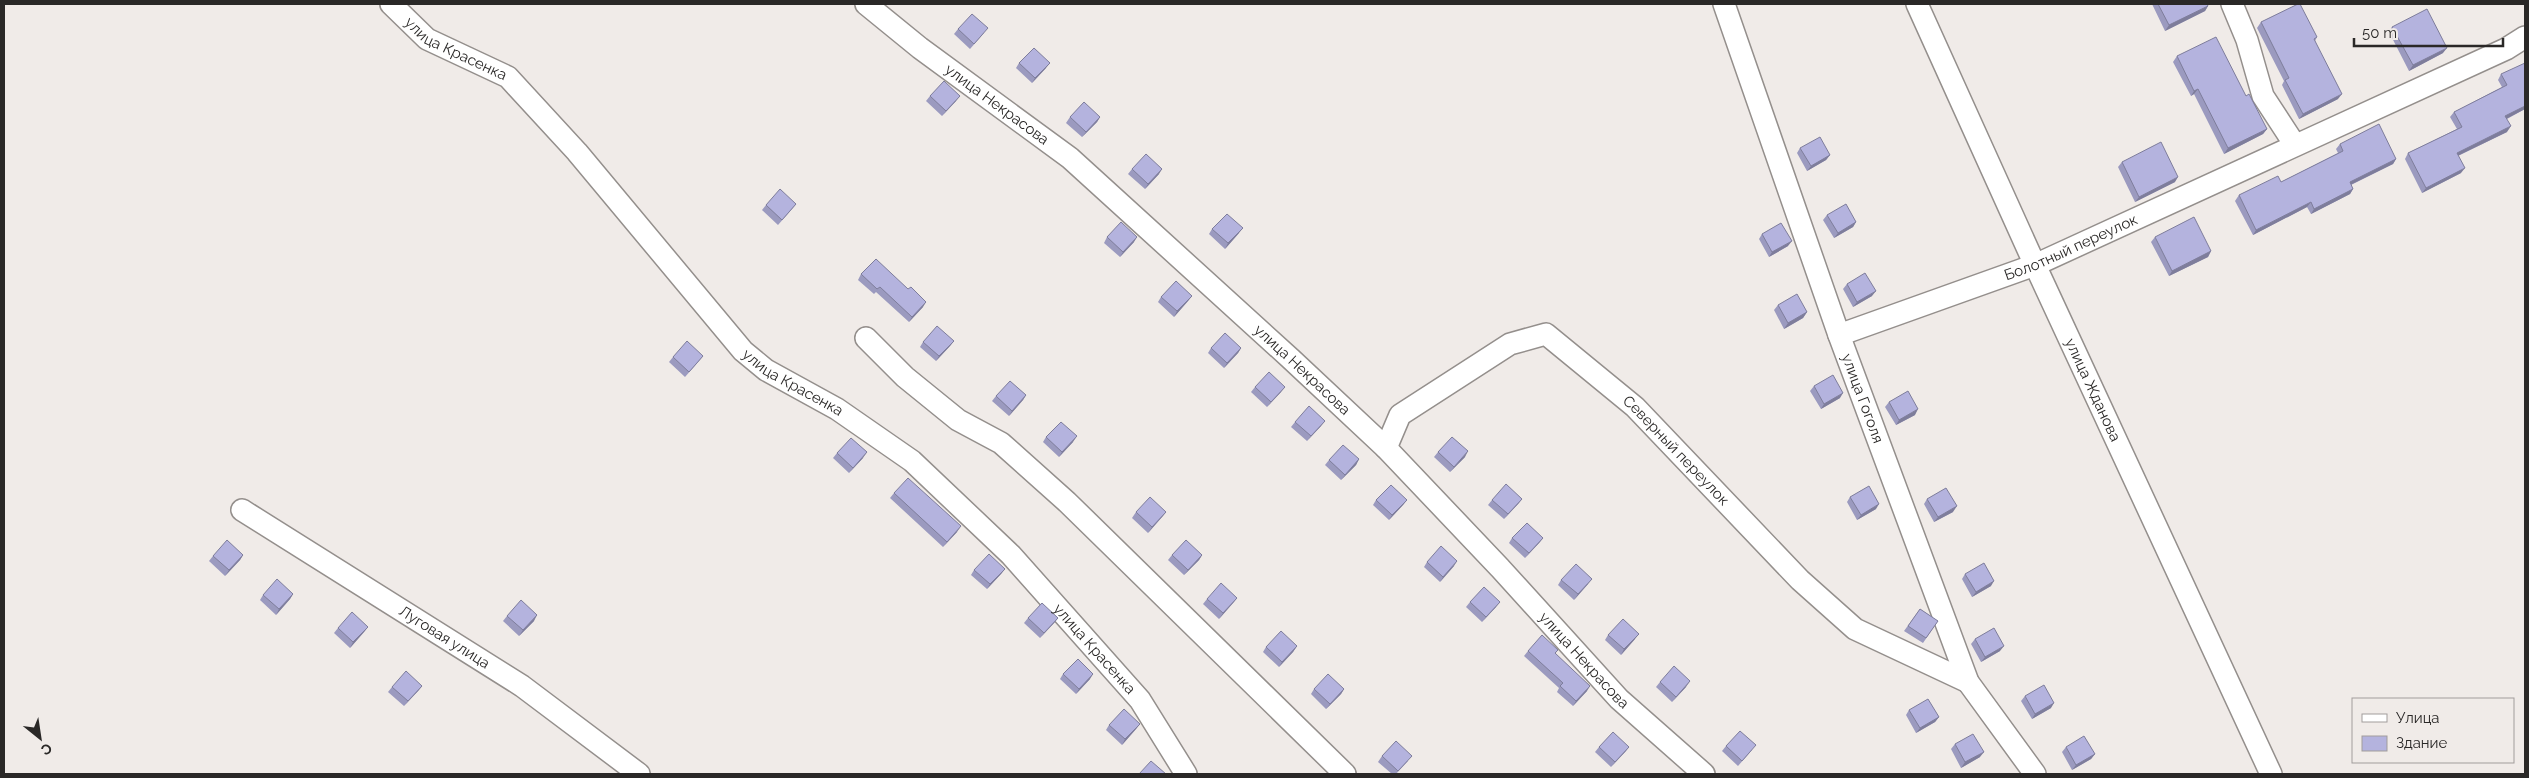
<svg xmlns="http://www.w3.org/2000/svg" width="2529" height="778" font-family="Raleway,sans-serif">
<rect width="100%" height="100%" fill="#f0ebe8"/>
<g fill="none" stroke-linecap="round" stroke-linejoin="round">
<defs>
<g id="street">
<path id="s1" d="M 391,4 L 427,39 L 508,77 L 577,152 L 743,351 L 766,370 L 837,409 L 912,461 L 1011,555 L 1140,700 L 1186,774"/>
<path id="s2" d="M 866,4 L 920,48 L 1070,158 L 1291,359 L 1386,448 L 1500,568 L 1619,699 L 1704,774"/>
<path id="s3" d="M 1724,4 L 1839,335 L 1968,682 L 2035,774"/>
<path id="s4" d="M 1917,4 L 2035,265 L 2271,774"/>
<path d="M 2232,4 L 2247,40 L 2263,96 L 2295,145"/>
<path id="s5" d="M 1839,335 L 2035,265 L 2506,49 L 2525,37"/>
<path d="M 866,338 L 905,377 L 958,420 L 1001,443 L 1067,502 L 1345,774"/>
<path id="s6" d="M 1386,448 L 1400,415 L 1510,344 L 1546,334 L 1635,407 L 1800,580 L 1855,629 L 1968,682"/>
<path id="s7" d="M 242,510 L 522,686 L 639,774"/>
</g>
</defs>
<use href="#street" stroke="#948f8c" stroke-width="24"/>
<use href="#street" stroke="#fff" stroke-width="21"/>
</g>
<path fill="#9b9abf" d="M 2152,4 L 2207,4 L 2208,6 L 2205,11 L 2165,31 Z
M 2261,22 L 2317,37 L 2315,41 L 2338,99 L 2299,119 L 2282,85 L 2284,81 L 2257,28 Z
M 2392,27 L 2443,53 L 2409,71 L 2389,32 Z
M 958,29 L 984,33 L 970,49 L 954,34 Z
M 2177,56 L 2246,96 L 2267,129 L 2263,134 L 2224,154 L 2194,94 L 2191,96 L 2173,62 Z
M 1019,63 L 1046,68 L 1032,83 L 1016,68 Z
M 2501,74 L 2525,109 L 2507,119 L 2507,132 L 2458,156 L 2461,173 L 2422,193 L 2405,159 L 2408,153 L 2457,129 L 2450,117 L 2454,112 L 2502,87 L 2498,80 Z
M 930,96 L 956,101 L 942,116 L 926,101 Z
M 1070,117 L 1100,117 L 1097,122 L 1082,137 L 1066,123 Z
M 2340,144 L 2396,159 L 2393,164 L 2351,185 L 2353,189 L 2350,194 L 2311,214 L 2307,207 L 2253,235 L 2235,201 L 2239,195 L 2281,182 L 2338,153 L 2336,149 Z
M 1800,148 L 1830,155 L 1826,160 L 1807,171 L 1797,153 Z
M 2122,162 L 2175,182 L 2135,202 L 2118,167 Z
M 1132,169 L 1159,174 L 1145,189 L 1128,174 Z
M 796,204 L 792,209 L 778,225 L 762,210 L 766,205 Z
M 1827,215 L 1856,222 L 1853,227 L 1834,238 L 1823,220 Z
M 1212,229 L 1239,233 L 1225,249 L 1209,234 Z
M 1762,234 L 1788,246 L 1769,257 L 1759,239 Z
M 1107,237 L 1134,242 L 1120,257 L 1104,243 Z
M 2155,237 L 2211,251 L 2208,257 L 2169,276 L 2151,242 Z
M 861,274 L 908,289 L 923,307 L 909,322 L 876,292 L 874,294 L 858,280 Z
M 1847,284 L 1872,296 L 1853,307 L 1843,289 Z
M 1192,296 L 1188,301 L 1174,317 L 1158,302 L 1161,297 Z
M 1778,305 L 1807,312 L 1803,318 L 1784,329 L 1774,310 Z
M 954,341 L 950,346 L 936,361 L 920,347 L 923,342 Z
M 1211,348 L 1241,348 L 1238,353 L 1224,368 L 1208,353 Z
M 703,356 L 699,361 L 685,377 L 669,362 L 673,357 Z
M 1814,386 L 1840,398 L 1821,409 L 1810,391 Z
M 1255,387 L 1281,392 L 1267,407 L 1251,392 Z
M 1026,395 L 1023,400 L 1009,416 L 992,401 L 996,396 Z
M 1889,402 L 1915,415 L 1896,425 L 1885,407 Z
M 1295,422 L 1321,426 L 1307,441 L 1291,427 Z
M 1046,437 L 1073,442 L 1059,457 L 1043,442 Z
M 1438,452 L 1465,457 L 1450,472 L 1434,457 Z
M 837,453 L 863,458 L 849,473 L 833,458 Z
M 1359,459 L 1356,465 L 1341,480 L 1325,465 L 1329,460 Z
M 894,493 L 957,532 L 943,547 L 890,498 Z
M 1850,497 L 1876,509 L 1857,520 L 1847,502 Z
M 1522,499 L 1518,504 L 1504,519 L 1488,505 L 1492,500 Z
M 1927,499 L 1953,512 L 1934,522 L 1924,504 Z
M 1376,500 L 1407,500 L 1403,505 L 1389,520 L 1373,505 Z
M 1136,512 L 1166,512 L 1162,517 L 1148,533 L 1132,518 Z
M 1512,538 L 1543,538 L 1539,543 L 1525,558 L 1509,543 Z
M 243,555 L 240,560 L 225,576 L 209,561 L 213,556 Z
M 1172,555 L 1202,555 L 1199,560 L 1184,575 L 1168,560 Z
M 1427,562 L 1454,566 L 1440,582 L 1424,567 Z
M 1005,569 L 1001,574 L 987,589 L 971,575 L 974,570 Z
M 1965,574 L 1991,586 L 1972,597 L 1962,579 Z
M 1561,580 L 1588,584 L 1574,600 L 1558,585 Z
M 293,594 L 290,599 L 276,615 L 260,600 L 263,595 Z
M 1237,598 L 1233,603 L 1219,619 L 1203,604 L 1207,599 Z
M 1470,602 L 1496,607 L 1482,622 L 1466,607 Z
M 1920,609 L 1938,621 L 1923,643 L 1904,631 Z
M 507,616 L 534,621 L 519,636 L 503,621 Z
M 1028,618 L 1058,618 L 1054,623 L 1040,638 L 1024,623 Z
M 368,627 L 364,632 L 350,648 L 334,633 L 338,628 Z
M 1608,635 L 1635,639 L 1621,655 L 1605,640 Z
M 1975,639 L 2000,651 L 1981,662 L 1971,644 Z
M 1297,646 L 1293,652 L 1279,667 L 1263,652 L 1266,647 Z
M 1558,650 L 1555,654 L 1587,691 L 1573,706 L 1557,692 L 1559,688 L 1524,656 L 1528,651 Z
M 1063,674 L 1090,679 L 1076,694 L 1060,679 Z
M 1660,682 L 1686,687 L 1672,702 L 1656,687 Z
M 422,686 L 418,691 L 404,706 L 388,692 L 392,687 Z
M 1314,689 L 1344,689 L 1341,694 L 1326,709 L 1311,694 Z
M 2025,696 L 2051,708 L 2032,719 L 2021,701 Z
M 1909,710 L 1939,717 L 1935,722 L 1916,733 L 1906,715 Z
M 1140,724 L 1136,729 L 1122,745 L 1106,730 L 1109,725 Z
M 1955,744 L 1980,757 L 1961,768 L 1951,749 Z
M 1726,746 L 1752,750 L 1738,766 L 1722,751 Z
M 1599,747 L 1629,747 L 1625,752 L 1611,767 L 1595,752 Z
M 2066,747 L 2095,754 L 2091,759 L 2072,770 L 2062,752 Z
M 1382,756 L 1408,761 L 1396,774 L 1392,774 L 1378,762 Z"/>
<path fill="#7e7d9b" d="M 2208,6 L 2205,11 L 2165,31 L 2169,25 Z
M 2447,48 L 2443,53 L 2409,71 L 2413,65 Z
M 1050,63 L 1046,68 L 1032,83 L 1035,78 Z
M 2198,89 L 2194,94 L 2191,96 L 2194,91 Z
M 2342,94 L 2338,99 L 2299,119 L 2303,114 Z
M 960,96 L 956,101 L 942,116 L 946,111 Z
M 2525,106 L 2525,109 L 2502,121 L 2505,116 Z
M 1100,117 L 1097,122 L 1082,137 L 1086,132 Z
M 2511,126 L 2507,132 L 2453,158 L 2457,153 Z
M 2267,129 L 2263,134 L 2224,154 L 2228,148 Z
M 1830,155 L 1826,160 L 1807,171 L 1811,166 Z
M 2396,159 L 2393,164 L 2346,187 L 2350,182 Z
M 2465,168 L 2461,173 L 2422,193 L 2426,188 Z
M 1162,169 L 1159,174 L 1145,189 L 1148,184 Z
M 2178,177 L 2175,182 L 2135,202 L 2139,197 Z
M 2353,189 L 2350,194 L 2311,214 L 2314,209 Z
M 2311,202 L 2307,207 L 2253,235 L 2256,230 Z
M 1856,222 L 1853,227 L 1834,238 L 1838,233 Z
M 1243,228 L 1239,233 L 1225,249 L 1228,243 Z
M 1137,237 L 1134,242 L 1120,257 L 1123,252 Z
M 1792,241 L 1788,246 L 1769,257 L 1772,252 Z
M 2211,251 L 2208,257 L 2169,276 L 2172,271 Z
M 1876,291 L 1872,296 L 1853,307 L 1857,302 Z
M 1192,296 L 1188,301 L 1174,317 L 1177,311 Z
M 926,302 L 923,307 L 909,322 L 912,317 Z
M 1807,312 L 1803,318 L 1784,329 L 1788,323 Z
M 954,341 L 950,346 L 936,361 L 939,356 Z
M 1241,348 L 1238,353 L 1224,368 L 1227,363 Z
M 1285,387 L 1281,392 L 1267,407 L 1271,402 Z
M 1843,393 L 1840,398 L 1821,409 L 1824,404 Z
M 1026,395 L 1023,400 L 1009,416 L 1012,411 Z
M 1918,409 L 1915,415 L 1896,425 L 1899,420 Z
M 1325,421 L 1321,426 L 1307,441 L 1311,436 Z
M 1077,436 L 1073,442 L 1059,457 L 1062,452 Z
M 1468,451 L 1465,457 L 1450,472 L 1454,467 Z
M 867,452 L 863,458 L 849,473 L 853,468 Z
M 1359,459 L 1356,465 L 1341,480 L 1345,475 Z
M 1522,499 L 1518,504 L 1504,519 L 1508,514 Z
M 1407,500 L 1403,505 L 1389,520 L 1392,515 Z
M 1879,504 L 1876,509 L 1857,520 L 1861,515 Z
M 1957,506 L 1953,512 L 1934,522 L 1938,517 Z
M 1166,512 L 1162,517 L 1148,533 L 1152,527 Z
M 961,526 L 957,532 L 943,547 L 947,542 Z
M 1543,538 L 1539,543 L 1525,558 L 1529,553 Z
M 243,555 L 240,560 L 225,576 L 229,570 Z
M 1202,555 L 1199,560 L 1184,575 L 1188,570 Z
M 1457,561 L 1454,566 L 1440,582 L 1443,577 Z
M 1005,569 L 1001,574 L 987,589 L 990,584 Z
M 1592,579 L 1588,584 L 1574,600 L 1578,594 Z
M 1994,581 L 1991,586 L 1972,597 L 1976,592 Z
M 293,594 L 290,599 L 276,615 L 279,609 Z
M 1237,598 L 1233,603 L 1219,619 L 1223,613 Z
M 1500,602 L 1496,607 L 1482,622 L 1486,617 Z
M 537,615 L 534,621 L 519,636 L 523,630 Z
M 1058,618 L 1054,623 L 1040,638 L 1044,633 Z
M 368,627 L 364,632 L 350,648 L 353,642 Z
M 1639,634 L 1635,639 L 1621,655 L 1624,649 Z
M 1297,646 L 1293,652 L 1279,667 L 1282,662 Z
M 2004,646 L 2000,651 L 1981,662 L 1985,657 Z
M 1093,674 L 1090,679 L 1076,694 L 1079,689 Z
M 1690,681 L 1686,687 L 1672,702 L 1676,697 Z
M 422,686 L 418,691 L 404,706 L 408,701 Z
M 1590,686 L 1587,691 L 1573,706 L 1576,701 Z
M 1344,689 L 1341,694 L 1326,709 L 1330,704 Z
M 2054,703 L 2051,708 L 2032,719 L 2035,714 Z
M 1939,717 L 1935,722 L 1916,733 L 1920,728 Z
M 1140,724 L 1136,729 L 1122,745 L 1125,739 Z
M 1629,747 L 1625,752 L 1611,767 L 1615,762 Z
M 1984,752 L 1980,757 L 1961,768 L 1965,762 Z
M 2095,754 L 2091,759 L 2072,770 L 2076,765 Z"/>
<path fill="#b4b3de" stroke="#7e7d9b" d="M 2158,4 L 2207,4 L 2208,6 L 2169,25 Z
M 2298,4 L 2300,4 L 2317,37 L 2314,39 L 2342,94 L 2303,114 L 2285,80 L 2289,78 L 2261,22 Z
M 2427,9 L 2447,48 L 2413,65 L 2392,27 Z
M 972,14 L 988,28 L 974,44 L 958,29 Z
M 2216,37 L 2246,96 L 2249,94 L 2267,129 L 2228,148 L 2198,89 L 2194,91 L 2177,56 Z
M 1034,48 L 1050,63 L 1035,78 L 1019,63 Z
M 2525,63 L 2525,106 L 2505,116 L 2511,126 L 2457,153 L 2465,168 L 2426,188 L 2408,153 L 2462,127 L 2454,112 L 2507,85 L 2501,74 Z
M 944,81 L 960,96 L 946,111 L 930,96 Z
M 1084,102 L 1100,117 L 1086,132 L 1070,117 Z
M 2379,124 L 2396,159 L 2350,182 L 2353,189 L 2314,209 L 2311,202 L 2256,230 L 2239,195 L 2278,176 L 2281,182 L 2343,151 L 2340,144 Z
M 1820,137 L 1830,155 L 1811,166 L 1800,148 Z
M 2161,142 L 2178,177 L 2139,197 L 2122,162 Z
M 1146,154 L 1162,169 L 1148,184 L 1132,169 Z
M 780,189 L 796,204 L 782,220 L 766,205 Z
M 1846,204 L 1856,222 L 1838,233 L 1827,215 Z
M 1227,214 L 1243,228 L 1228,243 L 1212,229 Z
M 2194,217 L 2211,251 L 2172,271 L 2155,237 Z
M 1121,222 L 1137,237 L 1123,252 L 1107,237 Z
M 1781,223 L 1792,241 L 1772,252 L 1762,234 Z
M 876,259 L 908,289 L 911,287 L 926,302 L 912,317 L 880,287 L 877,289 L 861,274 Z
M 1865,273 L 1876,291 L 1857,302 L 1847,284 Z
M 1176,281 L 1192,296 L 1177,311 L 1161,297 Z
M 1797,294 L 1807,312 L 1788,323 L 1778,305 Z
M 937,326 L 954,341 L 939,356 L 923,342 Z
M 1225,333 L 1241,348 L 1227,363 L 1211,348 Z
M 687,341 L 703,356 L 689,372 L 673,357 Z
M 1269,372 L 1285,387 L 1271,402 L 1255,387 Z
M 1833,375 L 1843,393 L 1824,404 L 1814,386 Z
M 1010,381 L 1026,395 L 1012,411 L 996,396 Z
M 1908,391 L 1918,409 L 1899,420 L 1889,402 Z
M 1309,406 L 1325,421 L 1311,436 L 1295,422 Z
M 1061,422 L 1077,436 L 1062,452 L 1046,437 Z
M 1452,437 L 1468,451 L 1454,467 L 1438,452 Z
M 851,438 L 867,452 L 853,468 L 837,453 Z
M 1343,445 L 1359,459 L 1345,475 L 1329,460 Z
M 908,478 L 961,526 L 947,542 L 894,493 Z
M 1506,484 L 1522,499 L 1508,514 L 1492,500 Z
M 1391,485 L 1407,500 L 1392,515 L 1376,500 Z
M 1869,486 L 1879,504 L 1861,515 L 1850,497 Z
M 1946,488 L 1957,506 L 1938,517 L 1927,499 Z
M 1150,497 L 1166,512 L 1152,527 L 1136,512 Z
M 1527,523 L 1543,538 L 1529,553 L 1512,538 Z
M 227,540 L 243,555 L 229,570 L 213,556 Z
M 1186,540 L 1202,555 L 1188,570 L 1172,555 Z
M 1441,546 L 1457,561 L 1443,577 L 1427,562 Z
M 989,554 L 1005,569 L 990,584 L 974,570 Z
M 1984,563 L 1994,581 L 1976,592 L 1965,574 Z
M 1576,564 L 1592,579 L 1578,594 L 1561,580 Z
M 277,579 L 293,594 L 279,609 L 263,595 Z
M 1221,583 L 1237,598 L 1223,613 L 1207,599 Z
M 1484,587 L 1500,602 L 1486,617 L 1470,602 Z
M 521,600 L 537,615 L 523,630 L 507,616 Z
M 1042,603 L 1058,618 L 1044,633 L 1028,618 Z
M 1920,609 L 1938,621 L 1926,638 L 1908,626 Z
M 352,612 L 368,627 L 353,642 L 338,628 Z
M 1623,619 L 1639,634 L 1624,649 L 1608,635 Z
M 1994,628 L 2004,646 L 1985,657 L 1975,639 Z
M 1281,631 L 1297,646 L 1282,662 L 1266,647 Z
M 1542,635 L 1558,650 L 1555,653 L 1590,686 L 1576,701 L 1560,686 L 1563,683 L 1528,651 Z
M 1078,659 L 1093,674 L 1079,689 L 1063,674 Z
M 1674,666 L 1690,681 L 1676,697 L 1660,682 Z
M 406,671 L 422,686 L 408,701 L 392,687 Z
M 1328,674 L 1344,689 L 1330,704 L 1314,689 Z
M 2044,685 L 2054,703 L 2035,714 L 2025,696 Z
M 1928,699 L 1939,717 L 1920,728 L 1909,710 Z
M 1124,709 L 1140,724 L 1125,739 L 1109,725 Z
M 1740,731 L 1756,745 L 1742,761 L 1726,746 Z
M 1613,732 L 1629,747 L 1615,762 L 1599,747 Z
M 1973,734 L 1984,752 L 1965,762 L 1955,744 Z
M 2084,736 L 2095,754 L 2076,765 L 2066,747 Z
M 1396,741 L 1412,756 L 1398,771 L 1382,756 Z
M 1151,761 L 1166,774 L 1139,774 Z"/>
<g text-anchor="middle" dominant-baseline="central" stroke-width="5" stroke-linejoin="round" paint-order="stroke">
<g font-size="15" fill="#2a2827" stroke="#f0ebe8">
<text stroke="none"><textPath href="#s1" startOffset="80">улица Красенка</textPath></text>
<text stroke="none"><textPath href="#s2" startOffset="165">улица Некрасова</textPath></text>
<text stroke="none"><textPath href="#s5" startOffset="248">Болотный переулок</textPath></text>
<text stroke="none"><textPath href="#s2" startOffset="570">улица Некрасова</textPath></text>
<text stroke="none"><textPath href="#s1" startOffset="560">улица Красенка</textPath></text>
<text stroke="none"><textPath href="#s4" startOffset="424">улица Жданова</textPath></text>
<text stroke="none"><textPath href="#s3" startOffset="418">улица Гоголя</textPath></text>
<text stroke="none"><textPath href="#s6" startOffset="379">Северный переулок</textPath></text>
<text stroke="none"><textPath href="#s7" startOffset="239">Луговая улица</textPath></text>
<text stroke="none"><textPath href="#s1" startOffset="965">улица Красенка</textPath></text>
<text stroke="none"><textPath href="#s2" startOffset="975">улица Некрасова</textPath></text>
</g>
</g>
<rect width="2529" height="778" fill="none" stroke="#2a2827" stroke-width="10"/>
<rect x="2352" y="698" width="162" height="65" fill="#f0ebe8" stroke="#a19d9b"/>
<rect x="2362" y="714" width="25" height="8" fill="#ffffff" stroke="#a19d9b"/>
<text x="2396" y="723" font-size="15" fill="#2a2827">Улица</text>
<rect x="2362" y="736" width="25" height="15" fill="#b4b3de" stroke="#a19d9b"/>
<text x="2396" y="748" font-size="15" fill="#2a2827">Здание</text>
<g transform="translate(40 738) rotate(150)" stroke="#f0ebe8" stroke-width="4" paint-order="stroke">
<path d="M0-4L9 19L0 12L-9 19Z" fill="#2a2827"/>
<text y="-8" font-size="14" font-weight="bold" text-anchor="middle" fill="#2a2827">С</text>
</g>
<path d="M2354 38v8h149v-8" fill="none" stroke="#2a2827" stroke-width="2.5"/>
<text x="2362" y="38" font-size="15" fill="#2a2827" stroke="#f0ebe8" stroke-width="4" paint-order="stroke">50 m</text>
</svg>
